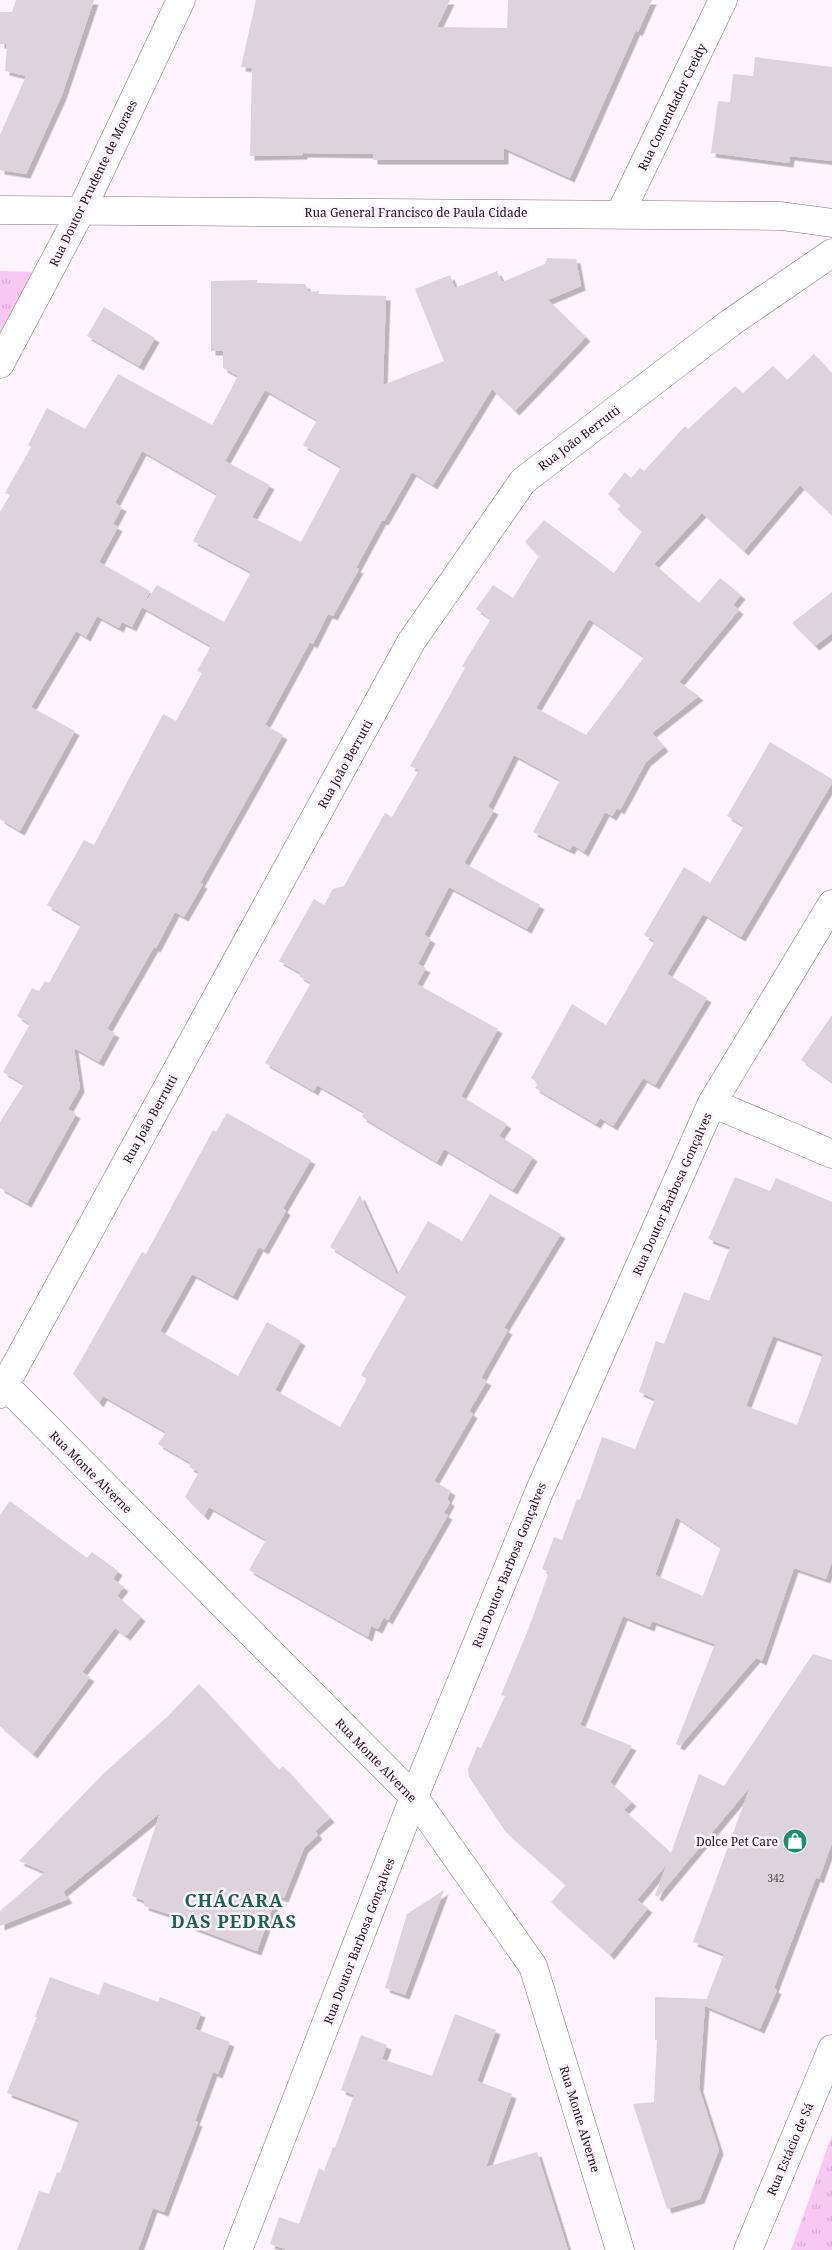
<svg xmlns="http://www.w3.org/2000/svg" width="832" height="2250" font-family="'Noto Serif',serif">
<defs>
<pattern id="grass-tufts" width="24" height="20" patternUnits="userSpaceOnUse" patternTransform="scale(1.25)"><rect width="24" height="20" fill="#f8c8f3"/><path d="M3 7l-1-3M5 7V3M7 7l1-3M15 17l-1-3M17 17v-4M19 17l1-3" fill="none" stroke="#d4abd0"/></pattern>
<filter id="shadow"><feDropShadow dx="4.5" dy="4.5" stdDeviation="0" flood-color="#0004"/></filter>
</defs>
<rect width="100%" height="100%" fill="#fff4fd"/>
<path fill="url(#grass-tufts)" d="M 0,271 L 35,272 L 0,335 Z
M 832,2135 L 832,2250 L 791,2250 Z"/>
<path fill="#ddd3dc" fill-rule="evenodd" filter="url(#shadow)" d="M 16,0 L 94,0 L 62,95 L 26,174 L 0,170 L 0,135 L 26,76 L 5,71 L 7,44 L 0,44 L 0,12 L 12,12 Z
M 256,0 L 450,0 L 437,27 L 507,28 L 508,0 L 652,0 L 638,32 L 636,30 L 570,178 L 504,148 L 504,160 L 373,160 L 373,154 L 303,153 L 303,155 L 250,156 L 252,68 L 241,67 Z
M 755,57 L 832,67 L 832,161 L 790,156 L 789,163 L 711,153 L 718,101 L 730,102 L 733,74 L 753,76 Z
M 547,258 L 576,259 L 581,286 L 548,300 L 586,337 L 515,411 L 492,389 L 433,485 L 412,472 L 384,521 L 382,520 L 356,568 L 359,569 L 333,616 L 328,614 L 313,644 L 310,642 L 265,725 L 283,735 L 200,883 L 203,884 L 184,917 L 175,912 L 156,948 L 154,947 L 107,1029 L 115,1033 L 99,1062 L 74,1048 L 80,1088 L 68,1109 L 76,1114 L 27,1203 L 0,1188 L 0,1122 L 24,1084 L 3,1072 L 30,1024 L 17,1016 L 32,988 L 39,991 L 45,981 L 49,983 L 81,925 L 47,905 L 84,840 L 94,845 L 163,714 L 176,721 L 202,673 L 197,671 L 211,646 L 142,607 L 157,585 L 224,622 L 251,572 L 193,541 L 217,494 L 142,451 L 115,503 L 122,507 L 113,524 L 118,527 L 99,562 L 150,591 L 132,627 L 122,622 L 119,628 L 97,616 L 86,637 L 76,631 L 31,707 L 75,731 L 20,831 L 0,819 L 0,512 L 10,495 L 5,493 L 31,447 L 28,445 L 47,408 L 85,429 L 118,374 L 212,425 L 238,376 L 223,368 L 223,351 L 211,351 L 211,281 L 257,280 L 257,283 L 305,284 L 309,292 L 319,291 L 319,294 L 386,296 L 383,385 L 444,361 L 415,289 L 450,275 L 455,288 L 497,271 L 502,282 L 545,264 ZM 265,390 L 317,420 L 303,445 L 341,467 L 301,542 L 252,517 L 270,485 L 225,461 Z
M 104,307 L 155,338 L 139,366 L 87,336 Z
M 814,354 L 832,374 L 832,515 L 800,485 L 744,551 L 702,513 L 654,564 L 699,603 L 720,578 L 741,595 L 733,605 L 739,610 L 679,682 L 699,696 L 652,733 L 664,747 L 646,762 L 620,810 L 617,808 L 612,816 L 605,812 L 584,852 L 573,845 L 570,850 L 533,832 L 560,780 L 514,755 L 488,807 L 494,810 L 464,863 L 540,905 L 527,929 L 449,887 L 424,935 L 431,939 L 418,964 L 426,968 L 417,984 L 498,1029 L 461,1096 L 507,1124 L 499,1136 L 533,1157 L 513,1190 L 444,1149 L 437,1162 L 362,1117 L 364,1112 L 317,1085 L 314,1091 L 265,1063 L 311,983 L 299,976 L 301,973 L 279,961 L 314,899 L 324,905 L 333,889 L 344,886 L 385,813 L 392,817 L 419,770 L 410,766 L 465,668 L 462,666 L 491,619 L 476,609 L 493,585 L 513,598 L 539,556 L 525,542 L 544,520 L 614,573 L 642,531 L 617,509 L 621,506 L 608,494 L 625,472 L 631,478 L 640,468 L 644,471 L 685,426 L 688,429 L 735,386 L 743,393 L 773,366 L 787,380 ZM 589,619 L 644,657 L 586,735 L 536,708 Z
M 832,592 L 832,633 L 815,646 L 792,623 Z
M 770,742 L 832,779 L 832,783 L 741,937 L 703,914 L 667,974 L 707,998 L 655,1085 L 643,1078 L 613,1126 L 600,1118 L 596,1124 L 535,1088 L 538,1083 L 531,1078 L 572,1004 L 606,1025 L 655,941 L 644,935 L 684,867 L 710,883 L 744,826 L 727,816 Z
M 832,1015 L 832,1082 L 801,1060 Z
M 227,1113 L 311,1160 L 283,1208 L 286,1211 L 264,1250 L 259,1247 L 233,1296 L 192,1274 L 160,1331 L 238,1376 L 267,1322 L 301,1341 L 275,1390 L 340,1427 L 367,1379 L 361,1375 L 407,1295 L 330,1247 L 360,1195 L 397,1275 L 428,1221 L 462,1241 L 490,1194 L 561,1234 L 504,1328 L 508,1330 L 481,1378 L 487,1381 L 469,1411 L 473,1414 L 434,1481 L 451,1491 L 447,1499 L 450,1502 L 444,1513 L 448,1515 L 388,1620 L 384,1617 L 378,1629 L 371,1626 L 368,1637 L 249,1570 L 266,1540 L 209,1507 L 204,1516 L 185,1497 L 199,1472 L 189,1467 L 191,1463 L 158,1444 L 166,1432 L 103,1396 L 99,1403 L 73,1374 L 142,1252 L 146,1254 L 213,1130 L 216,1132 Z
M 735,1177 L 770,1191 L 776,1178 L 832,1202 L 832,1561 L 826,1579 L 794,1568 L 762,1661 L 756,1658 L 680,1746 L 676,1744 L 715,1644 L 652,1621 L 650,1627 L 623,1616 L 580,1725 L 632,1746 L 610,1782 L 632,1802 L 624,1810 L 671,1853 L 699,1774 L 724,1786 L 813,1654 L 832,1660 L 832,1843 L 819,1879 L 816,1877 L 774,1988 L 777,1990 L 760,2029 L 705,2006 L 699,2088 L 719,2150 L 700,2199 L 667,2209 L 633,2104 L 654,2102 L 657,2040 L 655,2040 L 655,1997 L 706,1999 L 705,2003 L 724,1954 L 693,1942 L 750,1787 L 658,1897 L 655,1895 L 667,1864 L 637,1900 L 648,1908 L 610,1955 L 551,1902 L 566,1885 L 505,1831 L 469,1777 L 468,1769 L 477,1747 L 481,1748 L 505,1696 L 501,1695 L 528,1630 L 549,1572 L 542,1569 L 554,1537 L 562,1540 L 577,1499 L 580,1500 L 602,1437 L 635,1449 L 655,1399 L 639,1392 L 656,1341 L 664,1344 L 684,1292 L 709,1301 L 730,1247 L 708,1239 ZM 773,1336 L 823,1354 L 797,1425 L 746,1406 ZM 676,1517 L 721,1547 L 703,1596 L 655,1575 Z
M 10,1501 L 87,1558 L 92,1552 L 118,1571 L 113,1579 L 124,1587 L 117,1596 L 141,1617 L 126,1636 L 115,1628 L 82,1672 L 90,1677 L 33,1754 L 0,1726 L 0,1515 Z
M 199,1684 L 279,1770 L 283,1766 L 330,1818 L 315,1831 L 318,1835 L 304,1848 L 284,1898 L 277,1896 L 257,1951 L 190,1926 L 192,1922 L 144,1906 L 145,1901 L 132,1896 L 160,1813 L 63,1892 L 68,1899 L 0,1926 L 0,1911 L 45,1872 L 19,1861 L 104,1773 L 167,1717 Z
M 444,1890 L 405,1995 L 385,1988 L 407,1914 Z
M 50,1977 L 99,1995 L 104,1982 L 158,2002 L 160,1997 L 201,2013 L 195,2029 L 230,2042 L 218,2074 L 213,2072 L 195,2121 L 198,2122 L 164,2212 L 153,2208 L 138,2250 L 17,2250 L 39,2191 L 49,2194 L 57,2172 L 60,2173 L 79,2120 L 7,2093 L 37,2017 L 35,2017 Z
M 455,2014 L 496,2030 L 477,2081 L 512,2094 L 486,2167 L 537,2152 L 568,2250 L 288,2250 L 270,2244 L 279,2217 L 299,2224 L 319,2168 L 324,2171 L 333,2147 L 335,2148 L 354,2095 L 341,2090 L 361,2035 L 387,2045 L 382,2059 L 432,2076 Z"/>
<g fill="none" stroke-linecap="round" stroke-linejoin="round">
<defs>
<path id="minor" d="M 620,214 L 723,0
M 712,1103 L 832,1154
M 5,1385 L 414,1797 L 533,1966 L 620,2250
M 0,1394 L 411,642 L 523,481 L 730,323 L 832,253
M 238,2250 L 414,1797 L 540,1490 L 712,1103 L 832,904
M 748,2250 L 832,2049"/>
<path id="tertiary" d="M 0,210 L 781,216 L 832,223
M 0,364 L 82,209 L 181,0"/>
</defs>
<use href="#minor" stroke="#7b727a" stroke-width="29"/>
<use href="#tertiary" stroke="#7b727a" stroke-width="29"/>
<use href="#minor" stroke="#fff" stroke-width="28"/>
<use href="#tertiary" stroke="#fff" stroke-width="28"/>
</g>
<defs>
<symbol id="shop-disc" viewBox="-11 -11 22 22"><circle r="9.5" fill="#1b8e70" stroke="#fff4fd"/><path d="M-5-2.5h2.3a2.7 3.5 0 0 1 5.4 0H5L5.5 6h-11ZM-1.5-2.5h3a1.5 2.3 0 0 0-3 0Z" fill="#fff"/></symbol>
</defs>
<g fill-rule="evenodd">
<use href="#shop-disc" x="781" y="1827" width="28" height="28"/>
</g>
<g text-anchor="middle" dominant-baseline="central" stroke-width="5" stroke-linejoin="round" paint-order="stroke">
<g font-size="10" fill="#484348">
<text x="776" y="1878">342</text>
</g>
<g font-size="12" fill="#161316" stroke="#fff4fd">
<text transform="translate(672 107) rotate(-64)">Rua Comendador Creidy</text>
<text transform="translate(93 183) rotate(-64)">Rua Doutor Prudente de Moraes</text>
<text x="416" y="212">Rua General Francisco de Paula Cidade</text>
<text transform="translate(579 438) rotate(-37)">Rua João Berrutti</text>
<text transform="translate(345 764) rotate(-61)">Rua João Berrutti</text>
<text transform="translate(150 1119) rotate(-61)">Rua João Berrutti</text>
<text transform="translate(672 1194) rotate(-66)">Rua Doutor Barbosa Gonçalves</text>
<text transform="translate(91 1472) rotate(45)">Rua Monte Alverne</text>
<text transform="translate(509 1565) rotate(-68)">Rua Doutor Barbosa Gonçalves</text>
<text transform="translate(376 1760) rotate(46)">Rua Monte Alverne</text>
<text transform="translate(359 1941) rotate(-69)">Rua Doutor Barbosa Gonçalves</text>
<text transform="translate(580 2119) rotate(73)">Rua Monte Alverne</text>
<text transform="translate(790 2149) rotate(-67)">Rua Estácio de Sá</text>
</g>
<g font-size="12" fill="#161316" stroke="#fff4fd" text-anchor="end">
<text x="778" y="1841">Dolce Pet Care</text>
</g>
<g font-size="18" font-weight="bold" letter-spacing="1" fill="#19644f" stroke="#fff4fd">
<text x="234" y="1900">CHÁCARA<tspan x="234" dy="21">DAS PEDRAS</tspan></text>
</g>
</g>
</svg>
